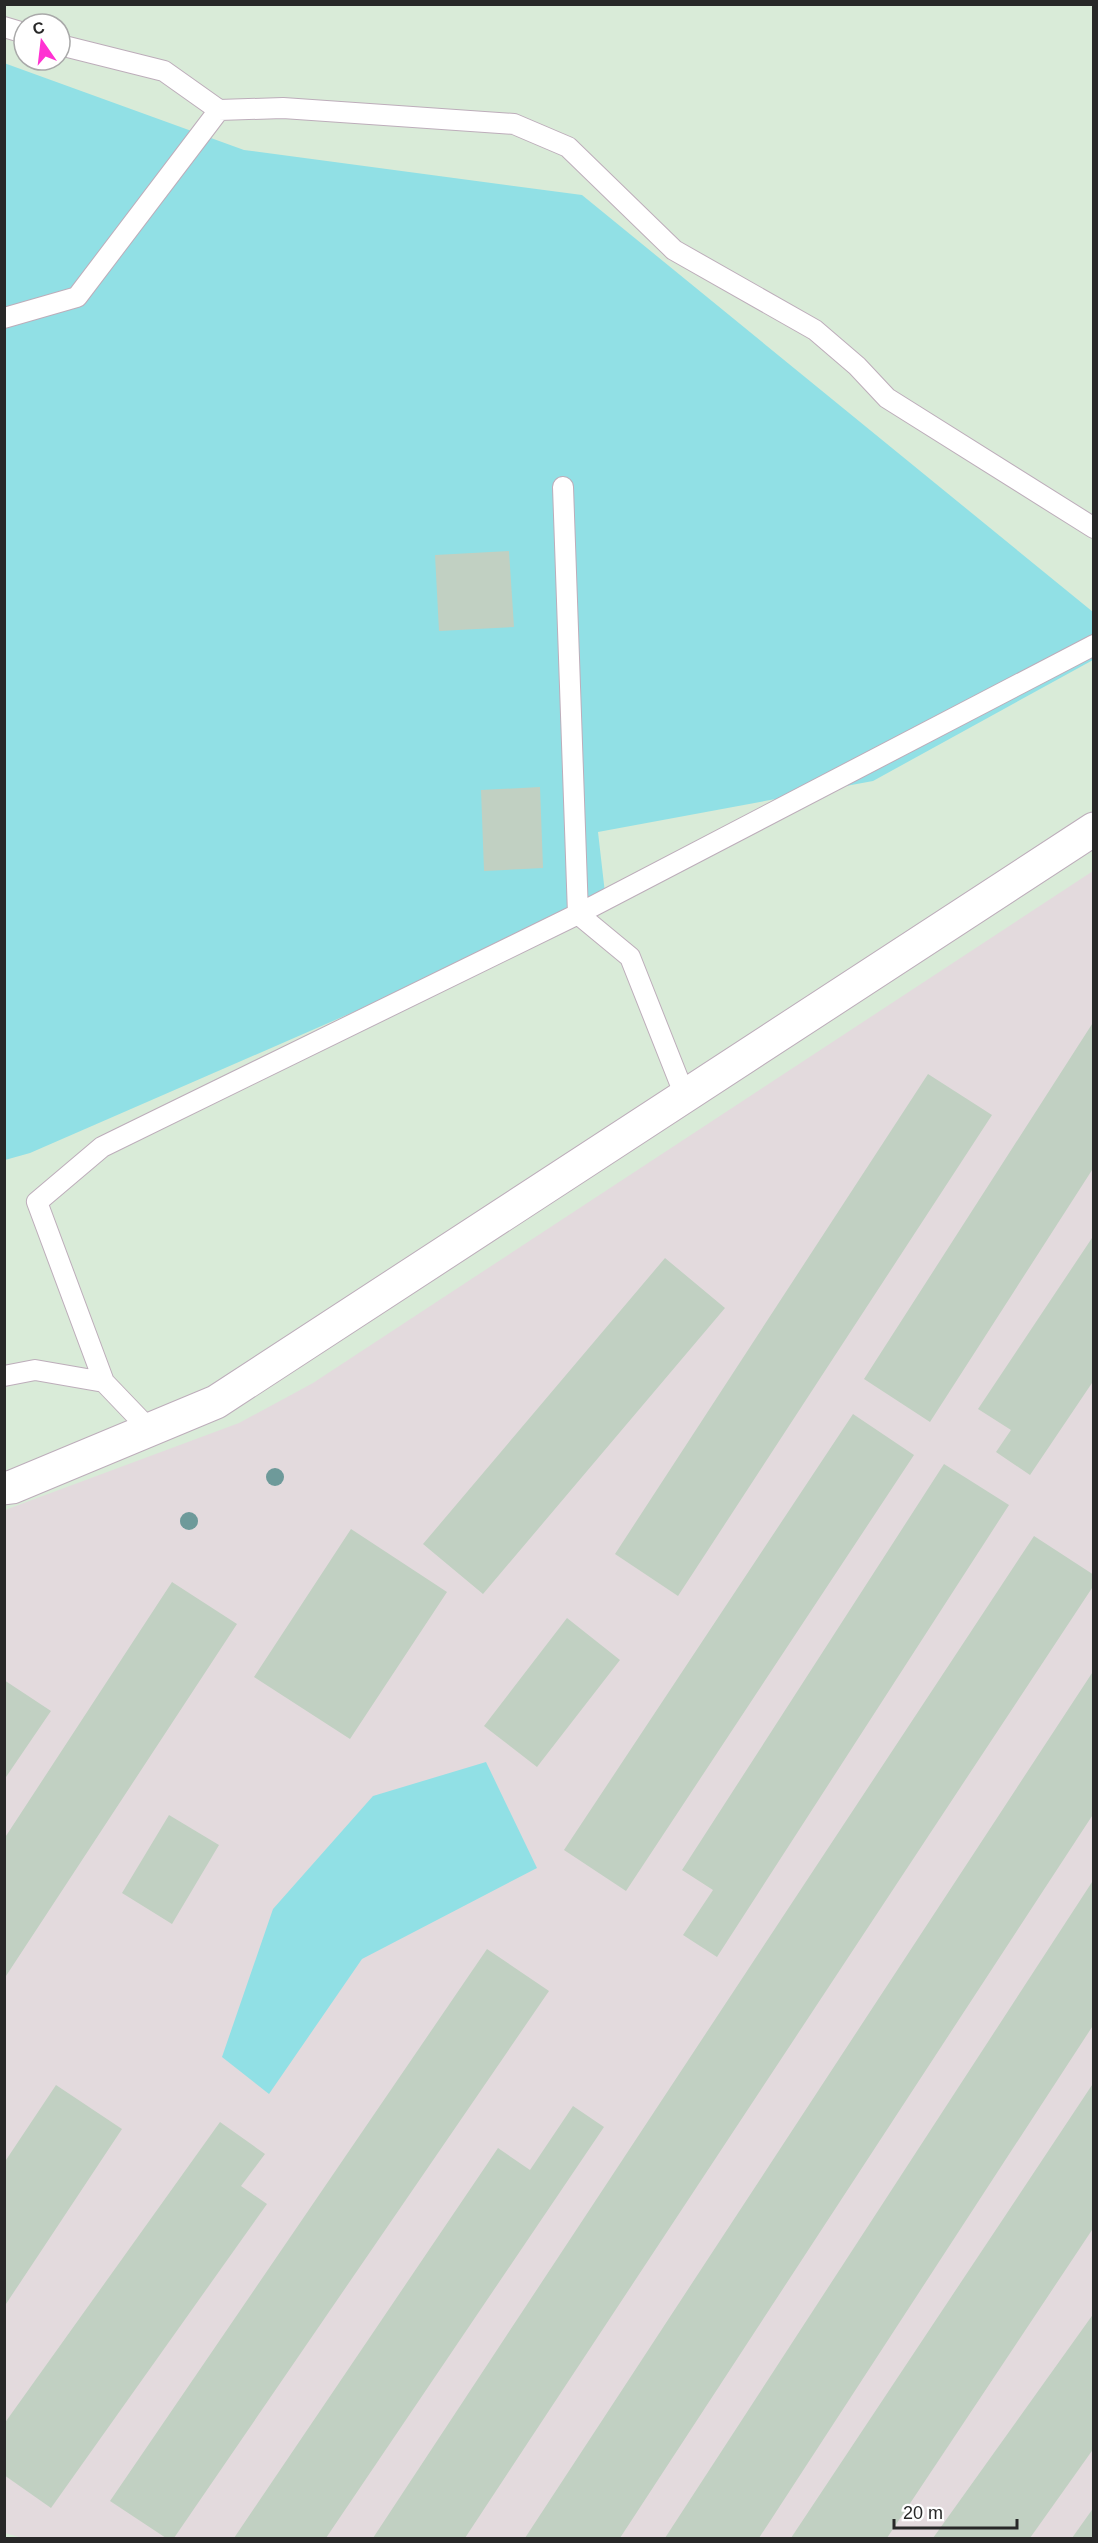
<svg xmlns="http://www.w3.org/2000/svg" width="1098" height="2543" font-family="Arial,sans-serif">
<rect width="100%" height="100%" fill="#d9ebd8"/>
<path fill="#e3dadd" d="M 1093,871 L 1093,2538 L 22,2538 L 5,2533 L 5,1510 L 239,1423 L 313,1383 Z"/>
<path fill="#91e0e5" d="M 4,63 L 244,150 L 582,195 L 1093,612 L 1093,660 L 873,781 L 598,832 L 606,902 L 30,1153 L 5,1160 Z
M 486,1762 L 537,1868 L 362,1959 L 269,2094 L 222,2057 L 273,1909 L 373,1796 Z"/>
<path fill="#c1d0c2" d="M 509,551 L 514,627 L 439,631 L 435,555 Z
M 540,787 L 543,868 L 484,871 L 481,790 Z
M 1094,1021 L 1094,1167 L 930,1422 L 864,1379 Z
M 928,1074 L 992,1115 L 678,1596 L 615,1554 Z
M 1094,1235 L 1094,1380 L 1030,1475 L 996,1452 L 1011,1430 L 978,1409 Z
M 665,1258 L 725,1308 L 483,1594 L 423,1544 Z
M 853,1414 L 914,1455 L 626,1891 L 564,1850 Z
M 944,1464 L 1009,1505 L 717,1957 L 683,1935 L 713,1890 L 682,1870 Z
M 351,1529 L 447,1592 L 350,1739 L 254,1677 Z
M 1034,1536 L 1094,1575 L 1094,1585 L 465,2538 L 373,2538 Z
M 172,1582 L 237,1624 L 4,1979 L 4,1839 Z
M 567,1618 L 620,1660 L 537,1767 L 484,1726 Z
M 1094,1670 L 1094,1813 L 620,2538 L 525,2538 Z
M 4,1680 L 51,1711 L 4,1780 Z
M 169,1815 L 219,1845 L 172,1924 L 122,1893 Z
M 1094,1879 L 1094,2024 L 759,2538 L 665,2538 Z
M 487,1949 L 549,1991 L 174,2538 L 166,2538 L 110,2501 Z
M 1094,2082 L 1094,2227 L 887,2538 L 791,2538 Z
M 56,2085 L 122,2129 L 4,2307 L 4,2163 Z
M 573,2106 L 604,2127 L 326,2538 L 234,2538 L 498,2148 L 530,2170 Z
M 220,2122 L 265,2154 L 241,2186 L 267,2204 L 51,2508 L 4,2475 L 4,2424 Z
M 1094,2313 L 1094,2448 L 1030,2538 L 933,2538 Z
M 1094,2507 L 1094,2538 L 1072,2538 Z"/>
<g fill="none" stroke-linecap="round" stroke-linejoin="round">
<defs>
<path id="lane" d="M 4,27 L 24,33
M 60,45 L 164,71 L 219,110
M 4,318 L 77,297 L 219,110 L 283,108 L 514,124 L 568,147 L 674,250 L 815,330 L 857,366 L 887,398 L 1094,528
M 563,487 L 578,914 L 1094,645
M 4,1376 L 35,1370 L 104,1382 L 150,1430
M 104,1382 L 37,1202 L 102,1147 L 578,914 L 630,957 L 685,1096"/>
<path id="secondary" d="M 4,1488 L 12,1487 L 216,1402 L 1094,829"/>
</defs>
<use href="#lane" stroke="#bdadba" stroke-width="22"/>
<use href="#secondary" stroke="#bdadba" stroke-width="35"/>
<use href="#lane" stroke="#fff" stroke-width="20"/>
<use href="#secondary" stroke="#fff" stroke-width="33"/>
</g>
<g fill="#6e9a9a">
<circle cx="275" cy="1477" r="9"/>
<circle cx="189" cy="1521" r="9"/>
</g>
<rect width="1098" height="2543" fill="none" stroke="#282828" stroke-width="12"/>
<g transform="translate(42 42) rotate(346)"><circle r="28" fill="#ffffff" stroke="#a9a9a9" stroke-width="1.5"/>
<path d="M0-4.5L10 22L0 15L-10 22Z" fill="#ff32d2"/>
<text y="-9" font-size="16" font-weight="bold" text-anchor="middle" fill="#282828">С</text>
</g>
<path d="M894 2519v9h123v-9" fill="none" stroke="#282828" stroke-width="3"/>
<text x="903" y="2519" font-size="18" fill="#282828" stroke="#ffffff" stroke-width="4.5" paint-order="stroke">20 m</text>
</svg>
